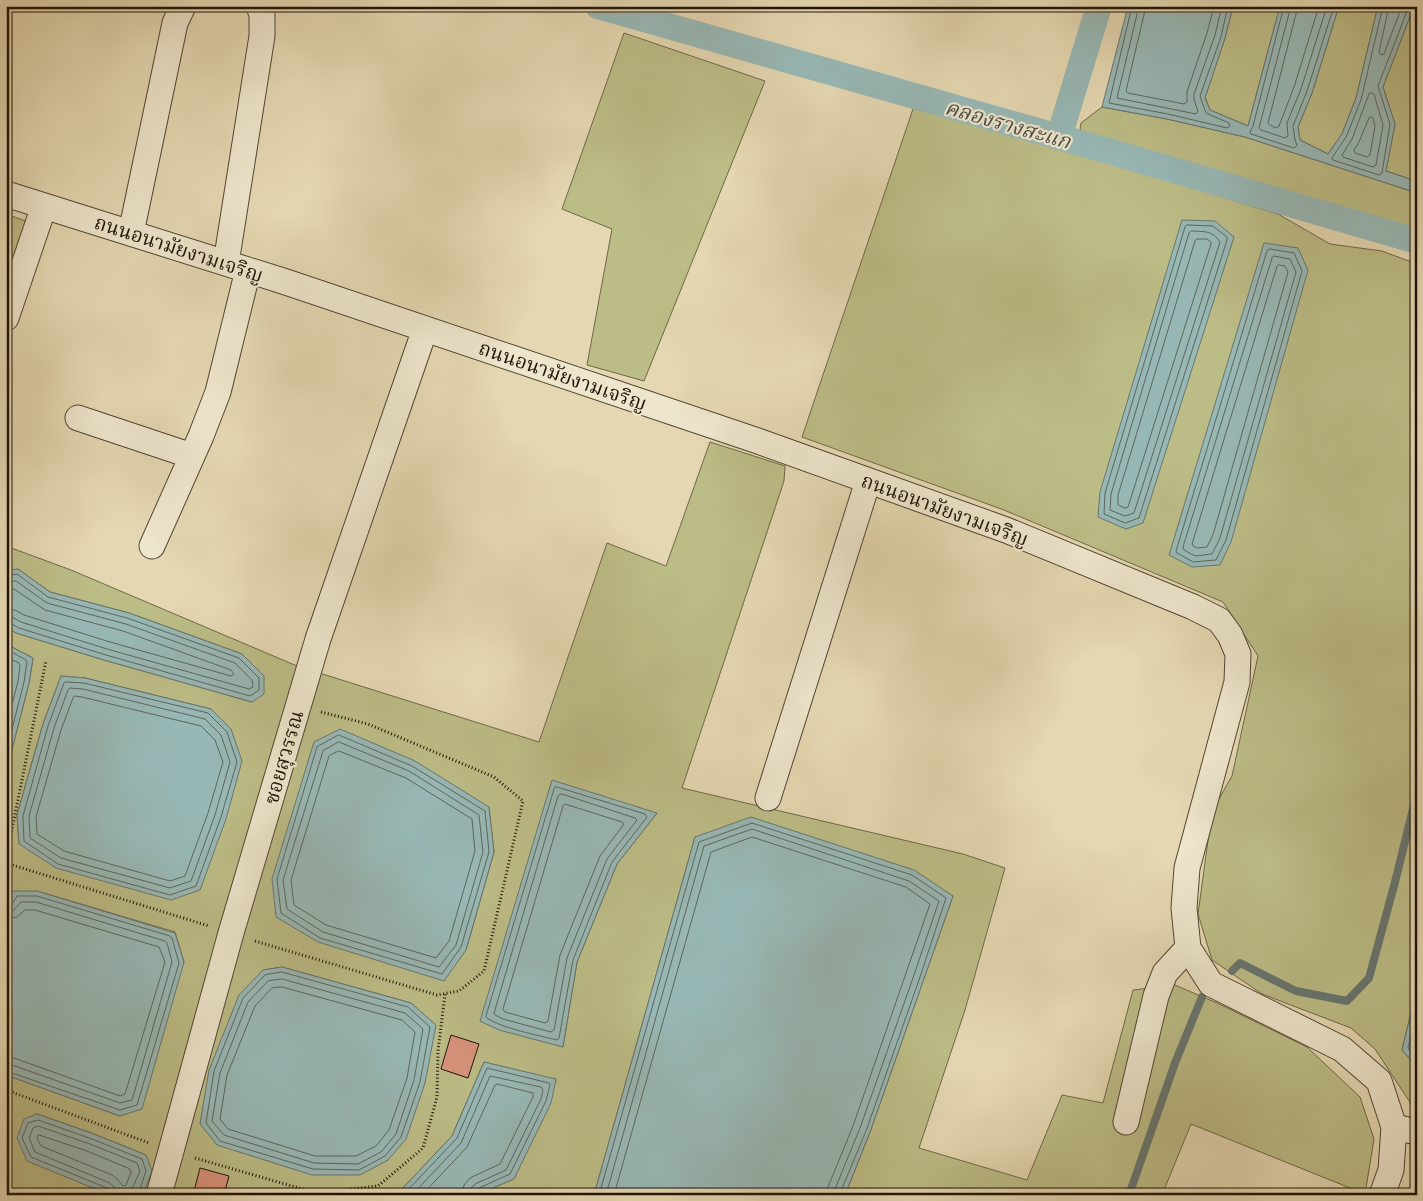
<svg xmlns="http://www.w3.org/2000/svg" width="1423" height="1201" font-family="'Gentium Book Plus','Noto Serif Thai',serif">
<rect width="100%" height="100%" fill="#e4d7b1"/>
<filter id="stains"><feTurbulence type="fractalNoise" baseFrequency=".004" numOctaves="4"/><feColorMatrix values="0 0 0 0 .2 0 0 0 0 .09 0 0 0 0 .02 0 0 0 .5 -.17"/></filter>
<radialGradient id="worn" r=".72"><stop offset=".6" stop-color="#630" stop-opacity="0"/><stop offset="1" stop-color="#630" stop-opacity=".3"/></radialGradient>
<path fill="#bcbc86" stroke="#6e6847" fill-rule="evenodd" d="M 1233,6 L 1280,6 L 1248,126 L 1210,110 L 1205,97 L 1225,38 Z
M 1339,6 L 1378,6 L 1356,98 L 1342,134 L 1328,154 L 1300,140 L 1298,127 L 1312,93 Z
M 1414,6 L 1417,6 L 1416,181 L 1386,171 L 1395,124 L 1383,87 Z
M 624,33 L 765,81 L 644,381 L 587,365 L 612,229 L 562,209 Z
M 914,106 L 1115,153 L 1112,163 L 1278,214 L 1330,244 L 1382,251 L 1417,264 L 1417,988 L 1402,1050 L 1417,1067 L 1417,1113 L 1375,1049 L 1351,1028 L 1262,994 L 1212,960 L 1198,914 L 1212,811 L 1232,776 L 1258,656 L 1223,602 L 1004,510 L 802,437 Z
M 1102,107 L 1167,119 L 1245,137 L 1417,193 L 1417,231 L 1310,200 L 1086,137 L 1080,129 L 1081,123 Z
M 6,214 L 37,225 L 6,295 Z
M 710,442 L 785,466 L 784,481 L 682,788 L 963,854 L 1005,868 L 965,1010 L 919,1148 L 1027,1180 L 1062,1095 L 1103,1103 L 1133,990 L 1175,985 L 1217,1003 L 1307,1047 L 1360,1097 L 1374,1139 L 1365,1194 L 1191,1124 L 1162,1195 L 845,1195 L 870,1132 L 953,896 L 695,837 L 594,1195 L 476,1195 L 514,1179 L 556,1080 L 484,1062 L 452,1136 L 401,1190 L 383,1195 L 258,1195 L 248,1192 L 246,1195 L 137,1195 L 143,1194 L 146,1155 L 94,1134 L 37,1114 L 27,1160 L 110,1195 L 28,1195 L 6,1193 L 6,1115 L 10,1105 L 6,1103 L 6,1075 L 120,1116 L 184,962 L 175,932 L 37,891 L 6,905 L 6,773 L 29,683 L 33,658 L 6,644 L 6,627 L 16,633 L 104,660 L 252,702 L 264,677 L 242,654 L 129,613 L 50,592 L 18,569 L 6,571 L 6,546 L 71,570 L 297,666 L 539,742 L 607,543 L 666,566 ZM 61,676 L 85,678 L 211,709 L 19,844 L 17,815 L 43,724 ZM 489,807 L 494,852 L 466,950 ZM 657,813 L 617,864 L 577,962 L 563,1047 L 480,1021 ZM 282,967 L 411,1003 L 435,1025 L 263,970 Z"/>
<path fill="#98b8b5" stroke="#687670" d="M 1128,6 L 1233,6 L 1225,38 L 1205,98 L 1210,110 L 1248,126 L 1280,6 L 1339,6 L 1312,93 L 1298,127 L 1300,140 L 1328,154 L 1342,134 L 1356,98 L 1378,6 L 1414,6 L 1383,87 L 1395,124 L 1386,171 L 1416,181 L 1417,180 L 1417,193 L 1245,137 L 1167,119 L 1102,107 Z
M 1182,220 L 1215,221 L 1234,237 L 1143,523 L 1126,529 L 1098,517 L 1100,492 Z
M 1264,243 L 1298,248 L 1308,270 L 1231,542 L 1220,565 L 1192,567 L 1169,555 Z
M 18,569 L 50,592 L 129,613 L 242,654 L 264,676 L 264,694 L 252,702 L 104,660 L 16,633 L 6,627 L 6,571 Z
M 6,644 L 33,658 L 29,683 L 6,773 Z
M 61,676 L 85,678 L 211,709 L 231,729 L 242,761 L 226,819 L 200,890 L 171,900 L 56,868 L 19,844 L 17,815 L 43,724 Z
M 340,729 L 415,761 L 489,807 L 494,852 L 466,950 L 444,981 L 318,942 L 276,917 L 272,879 L 314,742 Z
M 552,780 L 657,813 L 617,864 L 577,962 L 563,1047 L 499,1030 L 480,1021 Z
M 751,817 L 914,870 L 953,896 L 870,1132 L 845,1195 L 594,1195 L 695,837 Z
M 13,891 L 37,891 L 175,933 L 184,962 L 142,1109 L 120,1116 L 6,1075 L 6,905 Z
M 282,967 L 411,1003 L 436,1025 L 425,1083 L 406,1139 L 388,1160 L 360,1175 L 312,1175 L 217,1145 L 200,1124 L 209,1070 L 239,995 L 263,970 Z
M 1417,988 L 1417,1067 L 1402,1050 Z
M 484,1062 L 556,1079 L 551,1103 L 514,1179 L 476,1195 L 383,1195 L 401,1190 L 452,1136 Z
M 37,1114 L 94,1134 L 146,1155 L 152,1171 L 143,1194 L 110,1195 L 27,1161 L 17,1138 L 24,1119 Z"/>
<g fill="none" stroke-linecap="round" stroke-linejoin="round">
<path stroke="#5c665e" stroke-width="1" d="M 1132,6 L 1109,103 L 1168,114 L 1227,128 L 1230,126 L 1229,123 L 1206,113 L 1200,96 L 1221,37 L 1228,6
M 1139,6 L 1117,98 L 1196,114 L 1198,111 L 1194,100 L 1194,94 L 1215,35 L 1222,6
M 1146,6 L 1126,91 L 1128,93 L 1184,104 L 1187,102 L 1187,92 L 1207,33 L 1214,6
M 1284,6 L 1253,126 L 1250,132 L 1251,134 L 1294,148 L 1297,145 L 1295,140 L 1293,126 L 1307,91 L 1334,6
M 1291,6 L 1259,128 L 1261,130 L 1285,138 L 1288,136 L 1287,123 L 1301,89 L 1327,6
M 1298,6 L 1268,123 L 1270,125 L 1276,128 L 1279,126 L 1294,87 L 1319,6
M 1383,6 L 1361,100 L 1346,137 L 1332,158 L 1333,160 L 1379,175 L 1382,173 L 1390,124 L 1378,86 L 1409,6
M 1389,6 L 1379,52 L 1381,55 L 1384,54 L 1402,6
M 1371,93 L 1374,94 L 1383,125 L 1376,165 L 1373,167 L 1343,157 L 1342,155 L 1352,139 L 1369,94 Z
M 1371,117 L 1373,118 L 1375,126 L 1370,155 L 1367,157 L 1355,153 L 1354,150 L 1359,142 L 1369,118 Z
M 1187,225 L 1213,226 L 1227,237 L 1227,240 L 1139,518 L 1125,523 L 1104,514 L 1105,493 L 1185,227 Z
M 1192,231 C 1205,232 1212,230 1220,242 L 1134,513 L 1125,516 L 1110,510 L 1111,494 L 1189,233 Z
M 1197,239 L 1207,239 L 1211,242 L 1211,244 L 1128,507 L 1125,508 L 1118,505 L 1118,495 L 1195,241 Z
M 1270,249 L 1294,253 L 1302,271 L 1226,540 L 1216,560 L 1193,562 L 1177,553 L 1176,551 L 1267,251 Z
M 1274,256 L 1290,259 L 1296,272 L 1220,538 L 1212,554 L 1195,556 L 1184,550 L 1183,547 L 1272,258 Z
M 1279,265 L 1285,266 L 1288,272 L 1213,535 L 1207,547 L 1197,548 L 1193,546 L 1192,544 L 1277,266 Z
M 6,576 L 17,574 L 48,597 L 127,618 L 239,658 L 259,678 L 259,690 L 250,696 L 106,655 L 19,628 L 10,623 L 6,623
M 6,582 L 16,581 L 47,603 L 126,624 L 235,663 L 252,680 L 253,687 L 249,689 L 107,649 L 21,622 L 12,617 L 6,617
M 6,589 L 14,589 L 45,610 L 123,631 L 231,670 L 234,674 L 231,676 L 110,642 L 24,615 L 15,610 L 6,609
M 6,649 L 26,660 L 27,662 L 24,682 L 6,753
M 6,657 L 19,663 L 20,666 L 18,681 L 6,728
M 66,682 L 84,683 L 208,713 L 227,732 L 237,762 L 221,817 L 196,886 L 170,895 L 58,864 L 24,841 L 23,816 L 48,726 L 64,683 Z
M 70,688 L 83,689 L 205,719 L 221,735 L 230,762 L 215,815 L 191,881 L 170,888 L 61,858 L 30,838 L 29,816 L 54,728 L 68,690 Z
M 75,696 L 82,697 L 201,726 L 215,740 L 223,762 L 208,813 L 185,876 L 170,881 L 64,851 L 37,834 L 36,817 L 61,730 L 73,698 Z
M 339,735 L 412,766 L 485,811 L 489,852 L 461,947 L 442,974 L 320,938 L 281,913 L 277,879 L 317,747 Z
M 339,742 L 409,771 L 479,815 L 483,852 L 456,945 L 439,967 L 323,932 L 287,909 L 283,880 L 323,751 Z
M 339,751 L 406,778 L 472,819 L 475,851 L 449,941 L 436,958 L 326,925 L 294,905 L 291,880 L 329,756 Z
M 555,787 L 557,787 L 645,814 L 647,817 L 612,862 L 573,960 L 559,1038 L 557,1040 C 541,1036 496,1027 486,1017 Z
M 562,794 L 635,818 L 637,820 L 607,859 L 567,958 L 554,1030 L 551,1032 L 503,1019 L 495,1015 L 494,1013 L 558,796 Z
M 565,804 L 622,822 L 624,824 L 600,856 L 560,955 L 548,1021 L 545,1023 L 505,1012 L 503,1009 L 563,806 Z
M 6,905 L 12,904 L 17,896 L 37,896 L 170,936 L 172,938 L 179,963 L 137,1105 L 120,1110 L 6,1071
M 6,912 L 14,910 L 21,902 L 36,902 L 165,941 L 167,943 L 172,962 L 132,1100 L 120,1103 L 12,1065 L 6,1065
M 6,919 L 17,917 L 25,910 L 35,910 L 159,947 L 165,962 L 125,1094 L 120,1096 L 14,1058 L 6,1057
M 282,972 L 408,1007 L 430,1027 L 420,1082 L 401,1137 L 385,1156 L 359,1170 L 313,1169 L 220,1141 L 206,1123 L 214,1071 L 243,998 L 265,975 Z
M 282,979 L 405,1013 L 423,1029 L 414,1080 L 396,1134 L 381,1152 L 358,1164 L 314,1163 L 224,1135 L 212,1121 L 220,1073 L 248,1002 L 268,981 Z
M 282,987 L 402,1020 L 415,1032 L 407,1078 L 389,1130 L 376,1146 L 356,1156 L 315,1156 L 228,1129 L 220,1119 L 227,1075 L 255,1006 L 272,988 Z
M 1417,1010 L 1408,1048 L 1417,1059
M 39,1135 L 87,1151 L 130,1169 L 131,1172 L 126,1185 L 123,1186 L 117,1179 L 112,1175 L 41,1146 L 37,1138 Z
M 110,1195 L 110,1191 L 107,1188 L 31,1157 L 22,1138 L 28,1123 L 38,1120 L 92,1139 L 142,1159 L 146,1171 L 138,1195
M 116,1195 L 115,1188 L 110,1183 L 35,1152 L 29,1138 L 33,1128 L 38,1126 L 90,1144 L 137,1163 L 140,1171 L 132,1189 L 132,1195
M 401,1195 L 405,1193 L 457,1138 L 487,1068 L 549,1083 L 550,1085 L 546,1101 L 510,1174 L 479,1188 L 477,1191 L 476,1195
M 412,1195 L 461,1143 L 490,1076 L 541,1087 L 543,1090 L 541,1099 L 506,1170 L 475,1184 L 471,1188 L 470,1195
M 422,1195 L 467,1147 L 495,1085 L 497,1084 L 533,1093 L 533,1097 L 500,1164 L 470,1178 L 464,1185 L 462,1195
M 599,1195 L 699,842 L 752,823 L 912,875 L 946,898 L 919,980 L 866,1131 L 841,1191 L 841,1195
M 606,1195 L 704,846 L 752,829 L 909,881 L 939,901 L 913,978 L 860,1128 L 835,1189 L 834,1195
M 614,1195 L 711,852 L 752,837 L 906,887 L 930,904 L 853,1126 L 828,1187 L 827,1195"/>
<path stroke="#687670" stroke-width="8" d="M 1232,971 L 1240,963 L 1296,991 L 1347,1001 L 1369,978 L 1395,882 L 1417,793
M 1129,1195 L 1175,1063 L 1202,997"/>
<path stroke="#98b8b5" stroke-width="26" d="M 598,6 L 1115,153 L 1417,241
M 1059,137 L 1099,6"/>
</g>
<path fill="#d9937d" stroke="#201408" d="M 451,1035 L 479,1044 L 468,1078 L 441,1069 Z
M 200,1168 L 229,1176 L 224,1195 L 193,1195 Z"/>
<g fill="none" stroke-linecap="round" stroke-linejoin="round">
<defs>
<path id="minor" d="M 6,194 L 286,282 L 758,441 L 1006,530 L 1193,607 L 1219,620 L 1230,635 L 1238,654 L 1237,682 L 1187,868 L 1184,908 L 1188,948 L 1211,984 L 1342,1049 L 1379,1081 L 1394,1127 L 1391,1170 L 1382,1195
M 131,233 L 175,23 L 183,6
M 226,263 L 262,36 L 262,15 L 259,6
M 6,318 L 44,206
M 78,418 L 192,456
M 152,546 L 201,436 L 218,392 L 248,270
M 768,798 L 868,481
M 1126,1122 L 1156,996 L 1165,973 L 1188,948
M 1394,1127 L 1417,1132
M 160,1191 L 231,933 L 318,639 L 425,329"/>
</defs>
<use href="#minor" stroke="#514532" stroke-width="27"/>
<path stroke="#201408" stroke-width="3" stroke-dasharray="1 2.5" stroke-linecap="butt" d="M 6,859 L 46,661
M 6,863 L 209,926
M 255,941 L 437,995 L 459,991 L 484,971 L 523,801 L 494,777 L 368,724 L 321,712
M 6,1090 L 149,1143
M 195,1158 L 316,1193 L 378,1186 L 423,1148 L 437,1097 L 438,1051 L 445,994"/>
<use href="#minor" stroke="#ede5cc" stroke-width="25"/>
</g>
<g text-anchor="middle" dominant-baseline="central" stroke-width="4.5" stroke-linejoin="round" paint-order="stroke">
<g font-size="20" fill="#201408" stroke="#ede5cc">
<text transform="translate(179 248) rotate(18)">ถนนอนามัยงามเจริญ</text>
<text transform="translate(563 375) rotate(19)">ถนนอนามัยงามเจริญ</text>
<text transform="translate(945 509) rotate(20)">ถนนอนามัยงามเจริญ</text>
<text transform="translate(283 757) rotate(-74)">ซอยสุวรรณ</text>
</g>
<g font-size="21" font-style="italic" fill="#4a4d45" stroke="#ede5cc">
<text transform="translate(1008 124) rotate(16)">คลองรางสะแก</text>
</g>
</g>
<rect width="1423" height="1201" fill="none" stroke="#e4d7b1" stroke-width="25"/>
<rect x="8" y="8" width="1408" height="1186" fill="none" stroke="#201408" stroke-width="2.5"/>
<rect x="12" y="12" width="1398" height="1176" fill="none" stroke="#201408"/>
<rect width="100%" height="100%" filter="url(#stains)"/>
<rect width="100%" height="100%" fill="url(#worn)"/>
</svg>
